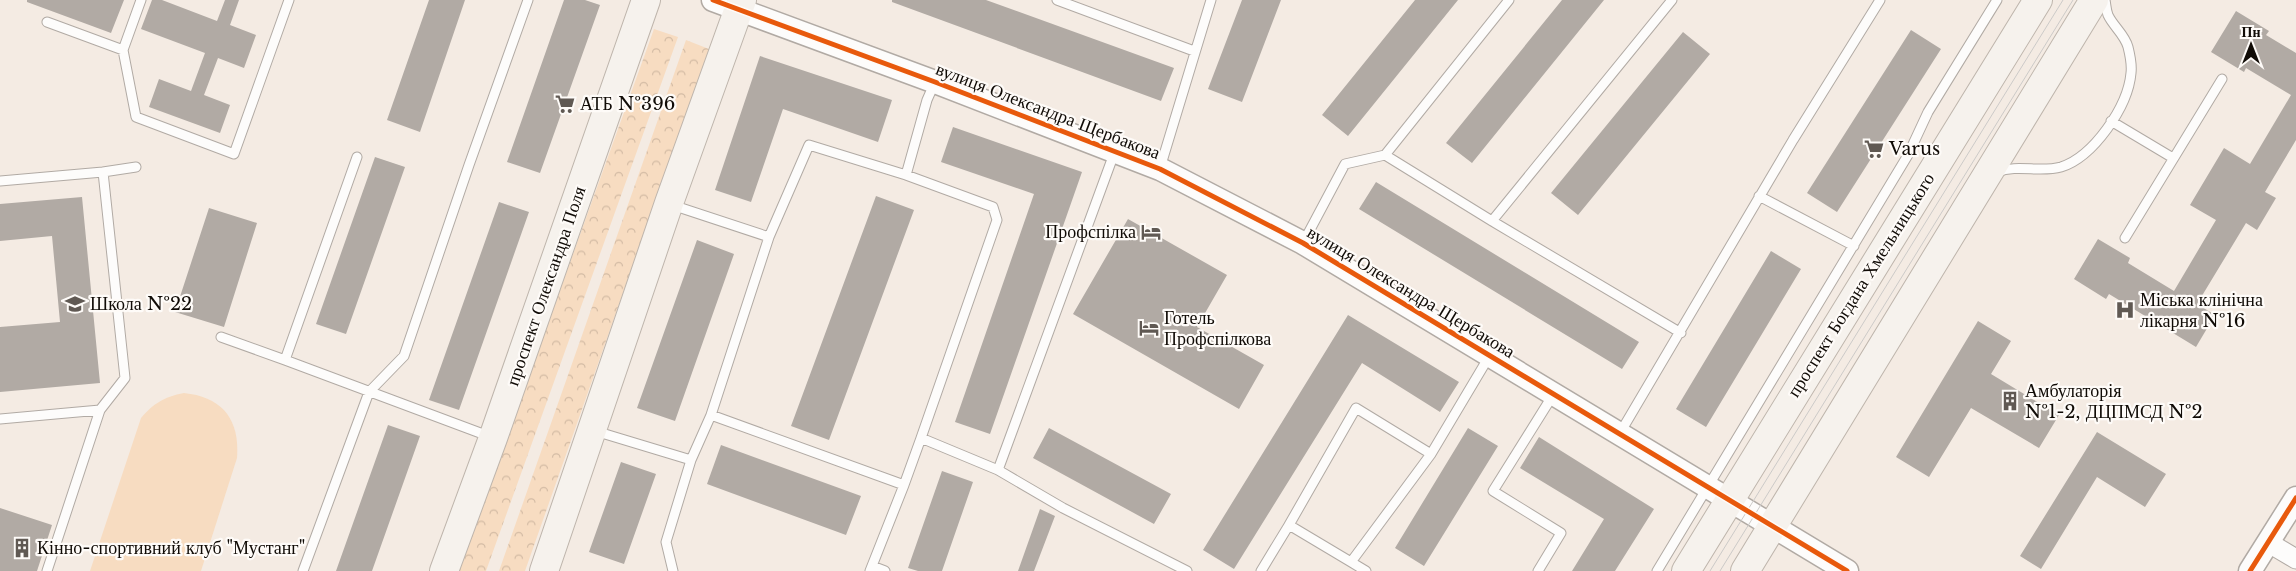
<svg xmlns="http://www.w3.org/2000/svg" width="2296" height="571" font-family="'Libre Baskerville',serif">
<defs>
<pattern id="forest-crowns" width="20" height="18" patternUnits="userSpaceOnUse" patternTransform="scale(1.25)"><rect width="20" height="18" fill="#f7dcc1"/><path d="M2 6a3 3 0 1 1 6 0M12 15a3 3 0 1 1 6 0" fill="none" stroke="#d3bba4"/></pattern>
</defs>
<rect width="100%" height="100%" fill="#f4ebe3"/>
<path fill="url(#forest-crowns)" d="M 654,29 L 678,37 L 486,571 L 459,571 Z
M 686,40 L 709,49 L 525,571 L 499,571 Z"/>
<path fill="#f7dcc1" d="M 184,393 C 222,397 240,419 237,458 L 201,571 L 90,571 L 141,418 C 154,403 164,397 184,393 Z"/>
<path fill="#b1aaa4" d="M 27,0 L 124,0 L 111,33 L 27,2 Z
M 152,0 L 162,0 L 217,21 L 225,0 L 239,0 L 230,25 L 256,35 L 244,68 L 218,58 L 204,95 L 230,105 L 220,133 L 149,107 L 159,79 L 191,91 L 205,53 L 141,29 Z
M 429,0 L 465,0 L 420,132 L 387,120 Z
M 564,0 L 585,0 L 600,5 L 540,173 L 507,162 Z
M 892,0 L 986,0 L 1174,68 L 1161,101 L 892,2 Z
M 1242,0 L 1281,0 L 1242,102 L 1208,89 Z
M 1415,0 L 1458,0 L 1348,136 L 1322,115 Z
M 1562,0 L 1604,0 L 1472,163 L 1446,143 Z
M 2236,11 L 2269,31 L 2266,35 L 2296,53 L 2296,140 L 2265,192 L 2276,198 L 2257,230 L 2246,223 L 2197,304 L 2215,315 L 2196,347 L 2109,294 L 2106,299 L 2074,279 L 2098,239 L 2130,258 L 2128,263 L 2174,291 L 2216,220 L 2190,205 L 2224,148 L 2250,164 L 2291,95 L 2246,68 L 2244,72 L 2211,52 Z
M 1911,30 L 1941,49 L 1837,212 L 1807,193 Z
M 1683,32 L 1710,54 L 1578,215 L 1551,193 Z
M 760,56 L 892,100 L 878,142 L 783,109 L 751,202 L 715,190 Z
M 953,127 L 1082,172 L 990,434 L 955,422 L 1034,194 L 941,162 Z
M 375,157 L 405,167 L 346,334 L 316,324 Z
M 1376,182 L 1639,342 L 1622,369 L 1359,209 Z
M 876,196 L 914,210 L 829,440 L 791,426 Z
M 82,197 L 100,383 L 0,392 L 0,327 L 60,322 L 52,236 L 0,241 L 0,204 Z
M 499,202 L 529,212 L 459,410 L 429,400 Z
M 209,208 L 257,223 L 224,327 L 175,312 Z
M 1128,219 L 1227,275 L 1197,327 L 1264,365 L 1239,409 L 1073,314 Z
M 697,240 L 734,254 L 675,421 L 637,408 Z
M 1771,251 L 1801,269 L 1706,427 L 1676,409 Z
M 1348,315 L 1459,382 L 1440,412 L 1362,363 L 1234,569 L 1203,550 Z
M 1978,321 L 2011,341 L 1991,374 L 2059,415 L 2039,448 L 1971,408 L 1929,477 L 1896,457 Z
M 388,425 L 420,436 L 372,571 L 336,571 Z
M 1049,428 L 1171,494 L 1154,524 L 1033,458 Z
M 1468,428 L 1498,446 L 1424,566 L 1395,548 Z
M 2097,432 L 2166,474 L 2145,507 L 2097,477 L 2041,569 L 2020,556 Z
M 1539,437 L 1654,509 L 1615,571 L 1572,571 L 1604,519 L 1520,468 Z
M 721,445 L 861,496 L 846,535 L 707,484 Z
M 621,462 L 656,474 L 624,564 L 589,552 Z
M 942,471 L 973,482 L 942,571 L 918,571 L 908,568 Z
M 0,508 L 52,525 L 37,571 L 0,571 Z
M 1040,509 L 1055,516 L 1034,571 L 1018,571 Z"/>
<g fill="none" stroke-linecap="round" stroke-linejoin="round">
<defs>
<path id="service" d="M 1057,0 L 1194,51
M 47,22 L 123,50 L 141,0
M 123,50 L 136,117 L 234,154 L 289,0
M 2111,121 L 2173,158
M 1385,155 L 1492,221 L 1681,333
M 357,157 L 285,360 L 491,437
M 1160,168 L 1211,0
M 103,172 L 136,167
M 1997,172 C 2018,164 2040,173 2061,167 C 2093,157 2128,107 2131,73 C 2132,65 2130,55 2128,47 C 2125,35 2113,26 2108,15 C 2106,10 2106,5 2105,0
M 906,175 L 927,100 L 935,82
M 0,181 L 103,172 L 125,378 L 100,410 L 47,571
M 1759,196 L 1854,246
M 672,205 L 769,237 L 711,415
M 1492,221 L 1672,0
M 769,237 L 809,145 L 906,175 L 993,207 L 997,220 L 921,438
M 2125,238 L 2222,79
M 1303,243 L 1345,164 L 1385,155 L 1509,0
M 221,337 L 285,360
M 0,419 L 100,410
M 595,431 L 691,460 L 711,415 L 904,485 L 921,438 L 998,470 L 1063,508 L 1187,571
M 1620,433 L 1793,140 L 1880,0
M 998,470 L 1115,151
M 1289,525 L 1356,408 L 1431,454
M 1351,562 L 1366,571
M 872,566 L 885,571
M 303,571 L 369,392 L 404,356 L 469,165 L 528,0
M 673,571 L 666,542 L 691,460
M 870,571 L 904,485
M 1261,571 L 1289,525 L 1351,562 L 1431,454 L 1490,355
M 1538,571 L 1561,533 L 1493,491 L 1553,395
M 1657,571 L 1908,155 L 1928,112 L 1997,0"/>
<path id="minor" d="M 2269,543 L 2296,559"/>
<path id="tertiary" d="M 713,0 L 935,82 L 1160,169 L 1303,243 L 1847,571
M 2250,571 L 2296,498"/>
<path id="primary" d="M 444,571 L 493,438 L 646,0
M 544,571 L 669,203 L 742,0
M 1686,571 L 2038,0
M 1745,571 L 2094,0"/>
</defs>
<use href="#service" stroke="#b1aaa4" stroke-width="11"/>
<use href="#minor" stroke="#b1aaa4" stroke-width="21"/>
<use href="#tertiary" stroke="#b1aaa4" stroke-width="25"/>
<use href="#primary" stroke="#beb5ac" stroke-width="30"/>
<use href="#service" stroke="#fdfcfb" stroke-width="9"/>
<use href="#minor" stroke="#fdfcfb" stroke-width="19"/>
<use href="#tertiary" stroke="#fdfcfb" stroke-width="22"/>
<use href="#primary" stroke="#f6f2ed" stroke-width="28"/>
<path stroke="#cccac8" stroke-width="1" d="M 1710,571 L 2063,0
M 1720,571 L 2073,0"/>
<defs>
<path id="cycleway" d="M 713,0 L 935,82 L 1160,169 L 1303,243 L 1847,571
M 2250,571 L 2296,498"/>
</defs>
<use href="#cycleway" stroke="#fefbf8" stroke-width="8"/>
<use href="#cycleway" stroke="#e8590c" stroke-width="5"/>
</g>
<defs>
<symbol id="supermarket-bare" viewBox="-9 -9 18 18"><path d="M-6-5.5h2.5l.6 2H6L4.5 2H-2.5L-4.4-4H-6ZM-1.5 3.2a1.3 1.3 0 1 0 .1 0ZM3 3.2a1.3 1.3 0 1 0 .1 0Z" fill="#605953" stroke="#fefbf8" stroke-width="2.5" paint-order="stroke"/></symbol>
<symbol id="hotel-bare" viewBox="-9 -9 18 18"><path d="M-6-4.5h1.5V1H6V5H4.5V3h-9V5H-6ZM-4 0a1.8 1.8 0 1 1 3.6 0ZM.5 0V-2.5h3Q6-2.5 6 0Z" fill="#605953" stroke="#fefbf8" stroke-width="2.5" paint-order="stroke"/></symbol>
<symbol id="school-bare" viewBox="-9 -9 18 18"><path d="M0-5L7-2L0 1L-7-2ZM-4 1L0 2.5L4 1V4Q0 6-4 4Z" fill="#605953" stroke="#fefbf8" stroke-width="2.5" paint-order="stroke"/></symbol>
<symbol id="hospital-bare" viewBox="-9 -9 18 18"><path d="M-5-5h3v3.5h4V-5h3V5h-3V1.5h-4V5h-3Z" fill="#605953" stroke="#fefbf8" stroke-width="2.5" paint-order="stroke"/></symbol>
<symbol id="building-bare" viewBox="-9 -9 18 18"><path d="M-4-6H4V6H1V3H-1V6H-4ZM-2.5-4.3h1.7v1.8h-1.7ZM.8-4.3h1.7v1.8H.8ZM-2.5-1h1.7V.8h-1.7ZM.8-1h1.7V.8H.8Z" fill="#605953" stroke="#fefbf8" stroke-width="2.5" paint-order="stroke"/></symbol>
</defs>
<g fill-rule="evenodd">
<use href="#supermarket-bare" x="551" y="90" width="28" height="28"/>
<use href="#supermarket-bare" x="1860" y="135" width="28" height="28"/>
<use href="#hotel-bare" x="1137" y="218" width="28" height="28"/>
<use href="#school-bare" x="61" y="290" width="28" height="28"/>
<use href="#hospital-bare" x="2111" y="296" width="28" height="28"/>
<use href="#hotel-bare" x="1135" y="314" width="28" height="28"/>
<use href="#building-bare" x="1996" y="387" width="28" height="28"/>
<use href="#building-bare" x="8" y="534" width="28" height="28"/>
</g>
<g text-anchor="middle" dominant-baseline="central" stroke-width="4.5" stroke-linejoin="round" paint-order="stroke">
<g font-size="18" fill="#100b06" stroke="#fefbf8" text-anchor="start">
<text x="580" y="104">АТБ №396</text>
<text x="1889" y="149">Varus</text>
<text x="1136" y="232" text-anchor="end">Профспілка</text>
<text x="2140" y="300">Міська клінічна<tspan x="2140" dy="21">лікарня №16</tspan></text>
<text x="90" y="304">Школа №22</text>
<text x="1164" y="318">Готель<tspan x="1164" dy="21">Профспілкова</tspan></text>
<text x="2025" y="391">Амбулаторія<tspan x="2025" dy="21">№1-2, ДЦПМСД №2</tspan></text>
<text x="37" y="548">Кінно-спортивний клуб "Мустанг"</text>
</g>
<g font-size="18" fill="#100b06" stroke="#fefbf8">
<text transform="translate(1048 111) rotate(21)">вулиця Олександра Щербакова</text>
<text transform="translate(1861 285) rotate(-58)">проспект Богдана Хмельницького</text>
<text transform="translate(546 286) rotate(-71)">проспект Олександра Поля</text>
<text transform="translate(1411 292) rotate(31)">вулиця Олександра Щербакова</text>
</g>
</g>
<g transform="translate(2251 45)" stroke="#fefbf8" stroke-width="4" paint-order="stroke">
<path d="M0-4L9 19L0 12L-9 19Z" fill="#100b06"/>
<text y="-8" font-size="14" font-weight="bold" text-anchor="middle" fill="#100b06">Пн</text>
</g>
</svg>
